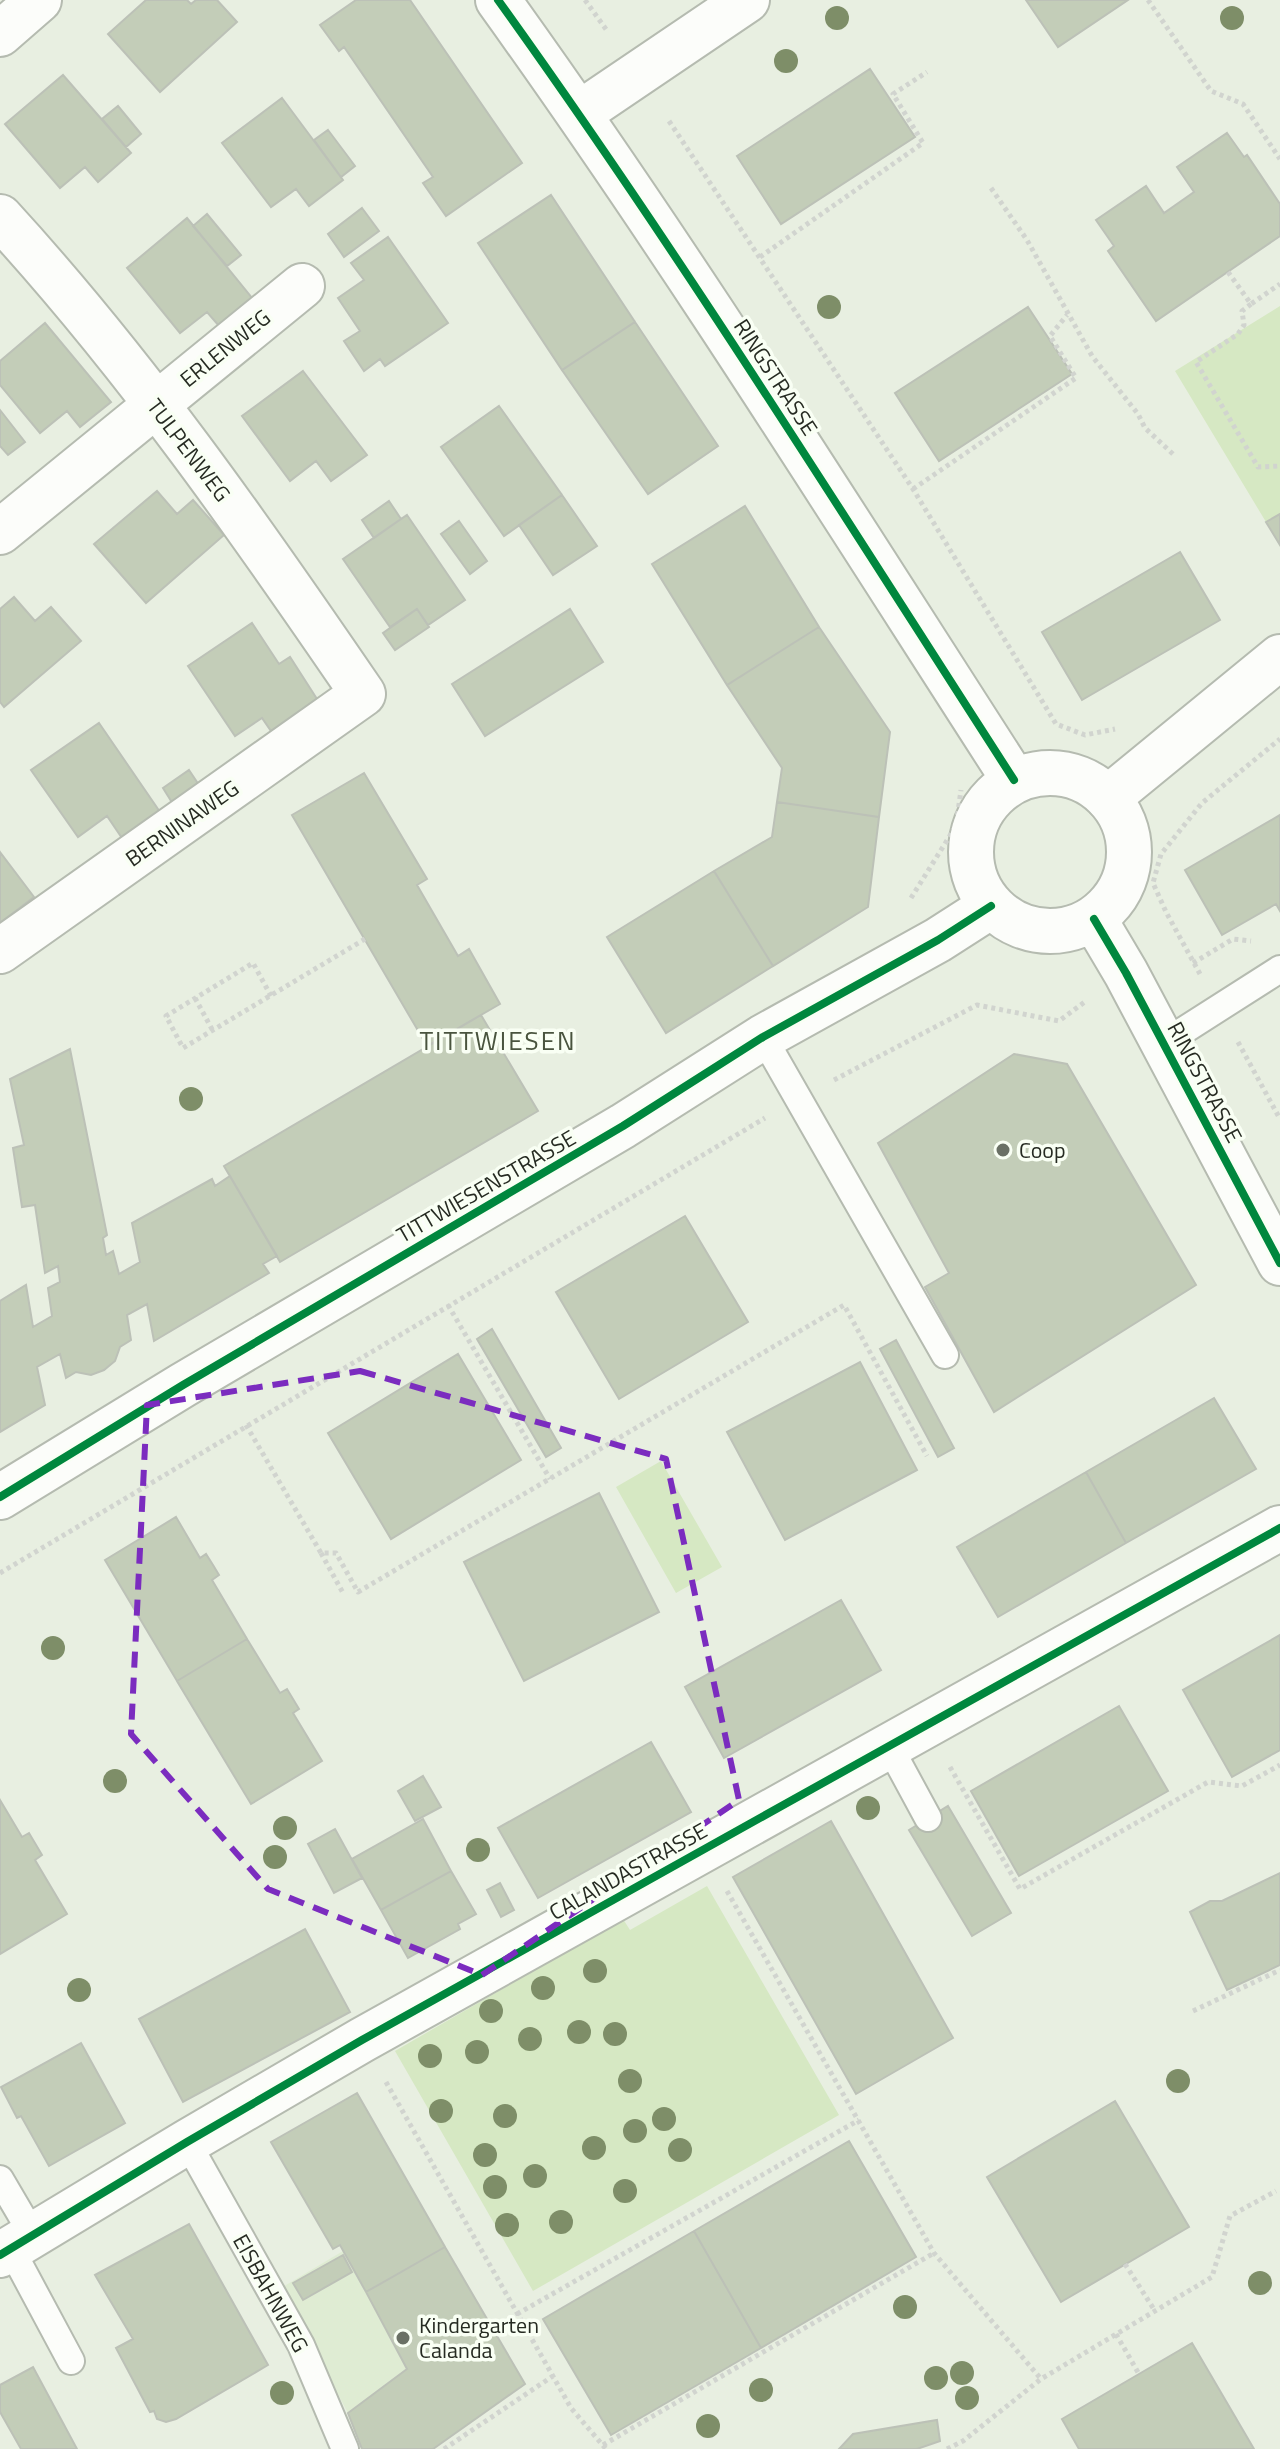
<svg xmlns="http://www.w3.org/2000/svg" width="1280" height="2449" font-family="'Titillium Web',sans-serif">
<rect width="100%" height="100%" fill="#e8efe1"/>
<path fill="#dfecd3" d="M 445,2247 L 525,2384 L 433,2449 L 348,2413 L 281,2288 L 343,2251 L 367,2292 Z"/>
<path fill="#d6e8c3" d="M 1280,306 L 1280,514 L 1266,522 L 1175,371 Z
M 661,1461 L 722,1567 L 676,1593 L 616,1487 Z
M 707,1886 L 839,2115 L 533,2291 L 395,2051 L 623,1919 L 630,1930 Z"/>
<path fill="#c3cdb8" stroke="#bcc1b7" stroke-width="2" d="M 146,0 L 187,0 L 191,4 L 196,0 L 217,0 L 237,22 L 160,92 L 108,34 Z
M 356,0 L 410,0 L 522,163 L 446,216 L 423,183 L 433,177 L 344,47 L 339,51 L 320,25 Z
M 1026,0 L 1128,0 L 1058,47 Z
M 870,69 L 915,137 L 781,224 L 737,156 Z
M 63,75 L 131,153 L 98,182 L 85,167 L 60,188 L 5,124 Z
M 282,98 L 343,180 L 309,206 L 296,189 L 271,207 L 222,143 Z
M 118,106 L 141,134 L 126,147 L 102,119 Z
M 328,130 L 355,166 L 341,177 L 314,140 Z
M 1227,133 L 1244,157 L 1247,155 L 1280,204 L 1280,236 L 1156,321 L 1108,251 L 1114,246 L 1096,220 L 1146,186 L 1164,213 L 1194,192 L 1177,167 Z
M 551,195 L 635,322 L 562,370 L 478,243 Z
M 362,208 L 379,231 L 344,257 L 328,234 Z
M 207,214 L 241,255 L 227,266 L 193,226 Z
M 187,218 L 253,299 L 220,327 L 207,312 L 180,333 L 127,268 Z
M 388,237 L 448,323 L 385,366 L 380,359 L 364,371 L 344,341 L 360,331 L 338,298 L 364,280 L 351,263 Z
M 1028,307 L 1072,374 L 939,461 L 895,393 Z
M 635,322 L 718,446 L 648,494 L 562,370 Z
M 45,323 L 111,402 L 80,427 L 67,411 L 40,433 L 0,385 L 0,361 Z
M 303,371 L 367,455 L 331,481 L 316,461 L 290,481 L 242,416 Z
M 499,406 L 562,495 L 504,536 L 441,447 Z
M 0,410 L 25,442 L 8,455 L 0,446 Z
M 157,491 L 177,514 L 193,500 L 224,535 L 146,603 L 94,544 Z
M 562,495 L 597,546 L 553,575 L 519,525 Z
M 389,501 L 401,519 L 374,538 L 362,520 Z
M 745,506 L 819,627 L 727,685 L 652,564 Z
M 1280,514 L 1280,545 L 1266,522 Z
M 407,515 L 465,600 L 428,625 L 417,609 L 390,627 L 343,559 Z
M 459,521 L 487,561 L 470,574 L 441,534 Z
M 1180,552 L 1220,620 L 1082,700 L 1042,632 Z
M 14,597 L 35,621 L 51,607 L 81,641 L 4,707 L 0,702 L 0,609 Z
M 417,609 L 429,627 L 395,650 L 383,633 Z
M 570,609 L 603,662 L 485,736 L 452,684 Z
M 252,623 L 279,664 L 290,657 L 317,699 L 271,731 L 262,718 L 235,736 L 188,666 Z
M 819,627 L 890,732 L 879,817 L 777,802 L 782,768 L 727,685 Z
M 99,723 L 160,812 L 122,838 L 107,816 L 78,837 L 31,770 Z
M 189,770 L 205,794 L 178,812 L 163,788 Z
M 364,773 L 427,879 L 417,885 L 458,956 L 469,949 L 500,1004 L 427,1046 L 292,815 Z
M 777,802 L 879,817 L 868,907 L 773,966 L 714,871 L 772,837 Z
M 1280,815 L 1280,911 L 1276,904 L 1222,935 L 1185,870 Z
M 0,852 L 34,897 L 0,923 Z
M 714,871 L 773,966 L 666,1033 L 607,937 Z
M 481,1015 L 538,1111 L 280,1262 L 224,1166 Z
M 70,1049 L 107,1235 L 103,1238 L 106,1255 L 113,1251 L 119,1274 L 140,1262 L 132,1223 L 212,1179 L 215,1186 L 230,1176 L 277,1256 L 263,1264 L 269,1273 L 154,1341 L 147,1304 L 127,1315 L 131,1340 L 120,1347 L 115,1361 L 104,1370 L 91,1375 L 76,1372 L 66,1378 L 60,1354 L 37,1367 L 45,1405 L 0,1432 L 0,1301 L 26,1285 L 33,1327 L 52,1316 L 48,1288 L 60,1282 L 58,1266 L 45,1273 L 35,1205 L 22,1207 L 13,1148 L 24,1145 L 10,1079 Z
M 1014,1054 L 1067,1064 L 1196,1285 L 994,1412 L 925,1287 L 949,1273 L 878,1143 Z
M 685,1216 L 748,1322 L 619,1399 L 556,1292 Z
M 492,1329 L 561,1448 L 546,1457 L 477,1339 Z
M 896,1340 L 954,1448 L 938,1457 L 880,1349 Z
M 458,1354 L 521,1460 L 391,1539 L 328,1433 Z
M 860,1362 L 917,1470 L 785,1540 L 727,1432 Z
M 1214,1398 L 1256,1469 L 1126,1543 L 1086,1472 Z
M 1086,1472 L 1126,1543 L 998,1617 L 957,1547 Z
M 599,1493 L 659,1612 L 524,1681 L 464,1562 Z
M 176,1517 L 200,1558 L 206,1554 L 213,1565 L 219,1575 L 212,1580 L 247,1639 L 177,1681 L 105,1560 Z
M 841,1600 L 881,1670 L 724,1758 L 685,1687 Z
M 1280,1635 L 1280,1750 L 1232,1777 L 1183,1690 Z
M 247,1639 L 280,1693 L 287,1689 L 299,1709 L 293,1713 L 322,1761 L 251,1804 L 177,1681 Z
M 1119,1706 L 1168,1791 L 1019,1876 L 971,1791 Z
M 651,1742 L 691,1812 L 538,1898 L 498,1828 Z
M 423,1776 L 441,1807 L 415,1821 L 398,1791 Z
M 0,1800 L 22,1837 L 29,1833 L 42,1855 L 35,1860 L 67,1914 L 0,1954 Z
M 948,1806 L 1011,1913 L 972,1936 L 909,1830 Z
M 423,1819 L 451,1871 L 381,1910 L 352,1859 Z
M 831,1821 L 953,2038 L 856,2094 L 733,1877 Z
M 335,1829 L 362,1878 L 334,1893 L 308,1844 Z
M 451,1871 L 476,1914 L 458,1924 L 460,1929 L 408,1958 L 381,1910 Z
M 1280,1873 L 1280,1965 L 1227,1990 L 1190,1912 L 1210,1901 L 1222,1901 Z
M 500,1883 L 514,1910 L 501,1917 L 487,1890 Z
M 305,1929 L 350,2012 L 183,2102 L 139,2019 Z
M 81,2043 L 125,2123 L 49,2166 L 21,2116 L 17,2118 L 1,2087 Z
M 357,2093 L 445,2247 L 366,2292 L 340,2245 L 333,2249 L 271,2142 Z
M 1115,2101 L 1189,2227 L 1061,2302 L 987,2177 Z
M 849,2141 L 916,2257 L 761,2348 L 694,2231 Z
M 189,2224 L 268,2365 L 176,2419 L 166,2422 L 157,2419 L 154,2411 L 150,2412 L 116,2348 L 133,2339 L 95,2275 Z
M 694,2231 L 761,2348 L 611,2435 L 543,2319 Z
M 445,2247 L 525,2384 L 433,2449 L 362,2449 L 348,2413 L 407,2369 L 366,2292 Z
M 343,2255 L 352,2272 L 303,2300 L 293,2283 Z
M 1192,2343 L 1254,2449 L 1079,2449 L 1062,2419 Z
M 33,2367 L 77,2449 L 21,2449 L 0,2412 L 0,2385 Z
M 937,2420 L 940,2441 L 917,2449 L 839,2449 L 853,2434 Z"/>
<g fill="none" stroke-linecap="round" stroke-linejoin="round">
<defs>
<path id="service" d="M 763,1037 L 945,1355
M 1164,1043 L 1280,969
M 889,1746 L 928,1818
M 187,2142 L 301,2345 L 345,2449
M 0,2179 L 34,2237
M 11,2249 L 71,2361"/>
<path id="minor" d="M 0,34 L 39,0
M 580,113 L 747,0
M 0,217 C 135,364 251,530 363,694 L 0,951
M 0,532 L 302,286
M 1108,798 L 1280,657
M 0,1497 L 183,1385 L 623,1126 L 763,1037 L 938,940 L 991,906
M 0,2255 L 187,2142 L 362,2040 L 1280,1528"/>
<path id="secondary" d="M 498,0 C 680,253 845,518 1014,780
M971 852a79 79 0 1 1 158 0a79 79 0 1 1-158 0Z
M 1094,919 L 1126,973 L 1280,1263"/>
</defs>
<use href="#service" stroke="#b5bbb0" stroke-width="30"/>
<use href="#minor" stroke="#b5bbb0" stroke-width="48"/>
<use href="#secondary" stroke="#b5bbb0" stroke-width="48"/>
<path stroke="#d1d4cf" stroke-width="5" stroke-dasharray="4 4" stroke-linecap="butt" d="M 585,0 L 608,32
M 1148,0 L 1211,91 L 1243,104 L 1280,159
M 669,121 L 913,489 L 1056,724 L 1085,735 L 1115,729
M 991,188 L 1027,240 L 1092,356 L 1138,414 L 1145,428 L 1174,455
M 760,257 L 923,143 L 893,94 L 927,72
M 1228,272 L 1251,304 L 1280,284
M 1251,304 L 1242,311 L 1244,325 L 1238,334 L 1196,362 L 1258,467 L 1280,466
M 913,489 L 1076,378 L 1050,336 L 1067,315
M 911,898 L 956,826 L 961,790
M 1193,963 L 1233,939 L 1251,941
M 1200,974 L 1166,912 L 1153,883 L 1161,854 L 1202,803 L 1280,739
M 271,996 L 253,963 L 166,1016 L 183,1048 L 365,939
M 195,998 L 213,1031
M 1238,1042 L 1280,1119
M 834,1080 L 977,1005 L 1059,1021 L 1086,1001
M 448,1305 L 550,1479
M 246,1425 L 321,1553 L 336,1553 L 358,1592 L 844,1305 L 927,1456
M 321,1553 L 343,1593
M 0,1573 L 765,1118
M 950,1767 L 1020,1889 L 1208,1782 L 1242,1786 L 1280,1765
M 727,1891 L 934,2253 L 1041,2379
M 1193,2011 L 1280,1970
M 386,2082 L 571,2408 L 606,2449
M 1125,2264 L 1155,2311
M 517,2314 L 859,2120
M 1116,2334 L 1139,2374
M 603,2445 L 934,2253
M 444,2449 L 553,2376
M 947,2449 L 963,2441 L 1041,2379 L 1212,2277 L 1230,2216 L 1276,2191"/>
<use href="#service" stroke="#fcfdfa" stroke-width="26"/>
<use href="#minor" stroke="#fcfdfa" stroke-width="44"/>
<use href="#secondary" stroke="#fcfdfa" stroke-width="44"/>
<defs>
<path id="cycleway" d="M 498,0 C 680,253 845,518 1014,780
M 1094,919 L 1126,973 L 1280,1263
M 0,1497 L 183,1385 L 623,1126 L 763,1037 L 938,940 L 991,906
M 0,2255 L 187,2142 L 362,2040 L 1280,1528"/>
</defs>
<use href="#cycleway" stroke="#f9fff4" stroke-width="13"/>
<use href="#cycleway" stroke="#00873e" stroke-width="8"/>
</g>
<g fill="#7e8e68">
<circle cx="837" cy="18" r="12"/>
<circle cx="1232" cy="18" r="12"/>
<circle cx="786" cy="61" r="12"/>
<circle cx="829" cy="307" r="12"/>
<circle cx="191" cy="1099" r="12"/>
<circle cx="53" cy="1648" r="12"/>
<circle cx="115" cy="1781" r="12"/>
<circle cx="868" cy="1808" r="12"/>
<circle cx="285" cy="1828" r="12"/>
<circle cx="478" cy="1850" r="12"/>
<circle cx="275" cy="1857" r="12"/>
<circle cx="595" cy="1971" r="12"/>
<circle cx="543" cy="1988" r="12"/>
<circle cx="79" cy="1990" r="12"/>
<circle cx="491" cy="2011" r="12"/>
<circle cx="579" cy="2032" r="12"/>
<circle cx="615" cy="2034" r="12"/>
<circle cx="530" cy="2039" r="12"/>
<circle cx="477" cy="2052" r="12"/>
<circle cx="430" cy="2056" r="12"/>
<circle cx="630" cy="2081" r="12"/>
<circle cx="1178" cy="2081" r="12"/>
<circle cx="441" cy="2111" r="12"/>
<circle cx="505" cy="2116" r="12"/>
<circle cx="664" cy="2119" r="12"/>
<circle cx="635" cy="2131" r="12"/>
<circle cx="594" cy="2148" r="12"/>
<circle cx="680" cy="2150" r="12"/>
<circle cx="485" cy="2155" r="12"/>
<circle cx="535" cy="2176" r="12"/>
<circle cx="495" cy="2187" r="12"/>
<circle cx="625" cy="2191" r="12"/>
<circle cx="561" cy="2222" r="12"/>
<circle cx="507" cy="2225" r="12"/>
<circle cx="1260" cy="2283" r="12"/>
<circle cx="905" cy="2307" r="12"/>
<circle cx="962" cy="2373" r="12"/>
<circle cx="936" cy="2378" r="12"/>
<circle cx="761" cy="2390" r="12"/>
<circle cx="282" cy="2393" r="12"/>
<circle cx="967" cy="2398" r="12"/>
<circle cx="708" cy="2426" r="12"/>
</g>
<path fill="none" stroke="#7b2cbf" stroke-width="6" stroke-dasharray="16 10" stroke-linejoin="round" d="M 360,1371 L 666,1459 L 739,1800 L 482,1975 L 268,1889 L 131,1734 L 147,1405 Z"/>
<g fill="#6a7065" stroke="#f9fff4" stroke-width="3">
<circle cx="1003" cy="1150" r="8"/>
<circle cx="403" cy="2338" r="8"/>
</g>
<g text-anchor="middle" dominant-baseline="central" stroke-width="7" stroke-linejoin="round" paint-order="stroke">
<g font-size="22" fill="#262b22" stroke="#f9fff4">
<text transform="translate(225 348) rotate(-39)">ERLENWEG</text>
<text transform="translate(776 377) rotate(57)">RINGSTRASSE</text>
<text transform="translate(189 450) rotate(53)">TULPENWEG</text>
<text transform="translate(182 823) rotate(-35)">BERNINAWEG</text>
<text transform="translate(1205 1082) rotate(62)">RINGSTRASSE</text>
<text transform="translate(486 1186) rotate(-30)">TITTWIESENSTRASSE</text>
<text transform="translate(628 1871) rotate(-29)">CALANDASTRASSE</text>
<text transform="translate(271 2293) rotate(61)">EISBAHNWEG</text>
</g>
<g font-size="22" fill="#262b22" stroke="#f9fff4" text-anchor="start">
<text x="1019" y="1150">Coop</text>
<text x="419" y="2325">Kindergarten<tspan x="419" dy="25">Calanda</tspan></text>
</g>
<g font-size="26" letter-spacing="2" fill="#49543e" stroke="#f9fff4">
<text x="498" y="1040">TITTWIESEN</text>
</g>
</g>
</svg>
